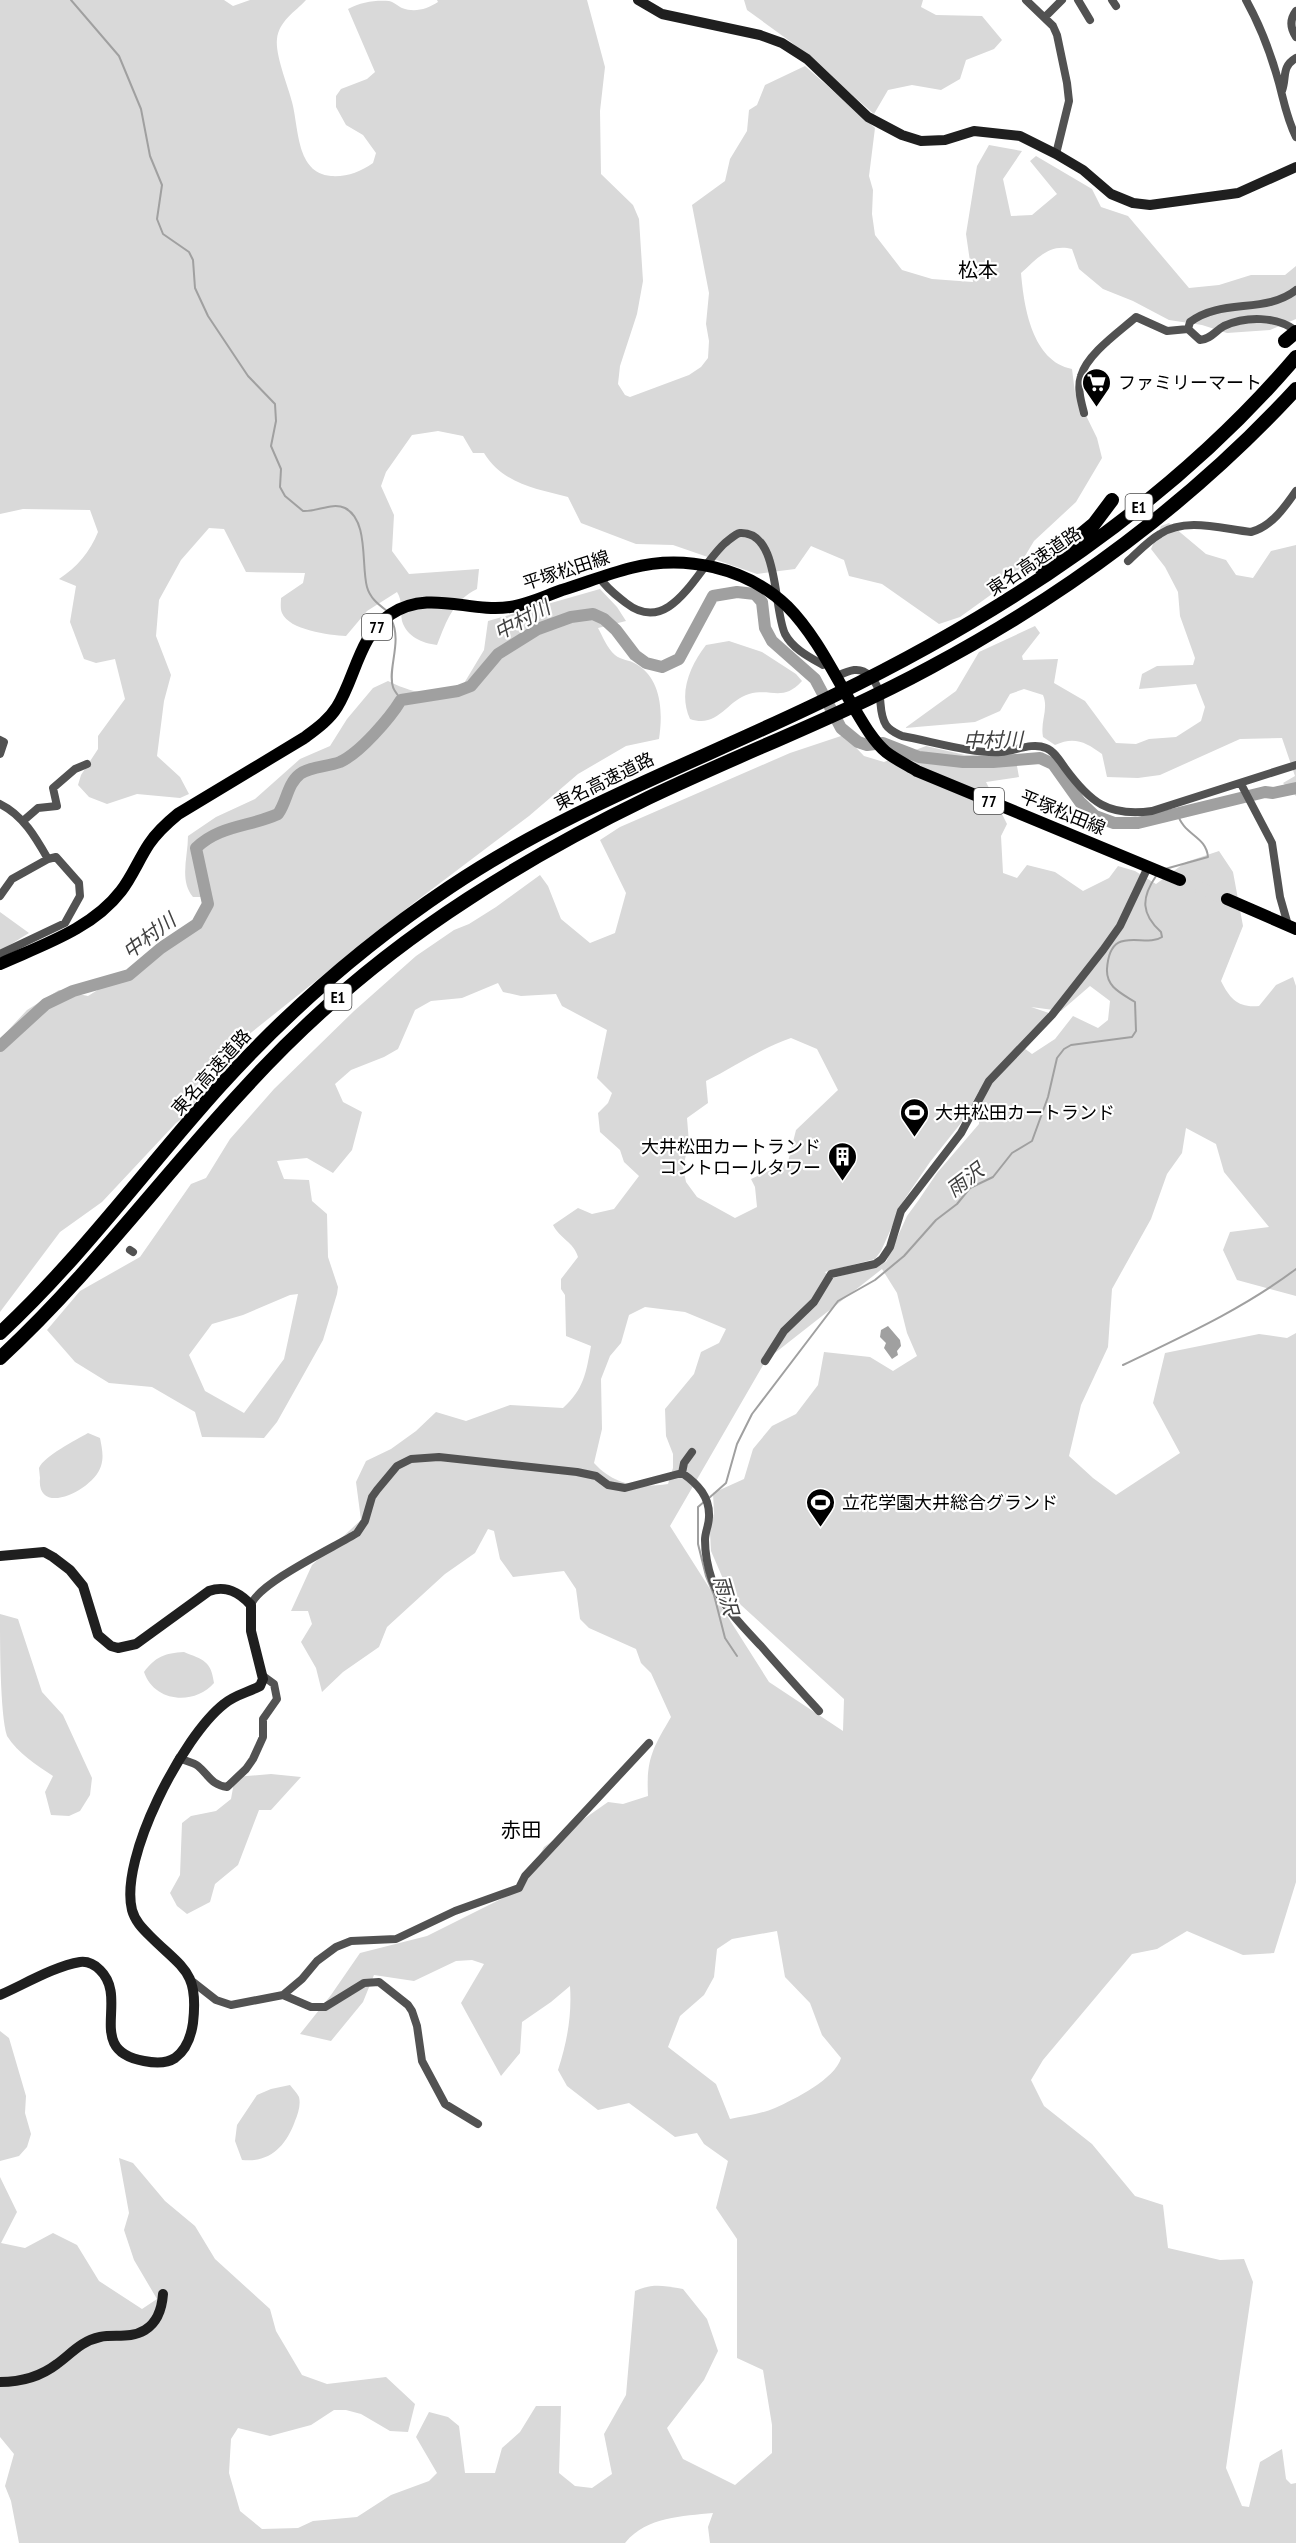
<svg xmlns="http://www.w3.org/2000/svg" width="1296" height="2543" font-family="'PT Sans Narrow','Noto Sans JP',sans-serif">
<rect width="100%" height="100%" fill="#fff"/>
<path fill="#d9d9d9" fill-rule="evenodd" d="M 0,0 L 224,0 L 233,6 L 250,0 L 306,0 C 295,12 279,21 277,39 C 275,55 288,86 292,102 C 299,128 296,173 331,176 C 347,177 360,172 373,163 L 376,153 L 363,135 L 346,125 L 336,107 L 336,96 L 341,89 L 367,79 L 375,72 L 348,9 C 361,2 375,0 389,1 C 394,2 398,6 402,8 C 415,13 427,9 438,2 L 437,0 L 587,0 L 605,67 L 600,111 L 601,174 L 633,205 L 639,219 L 643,281 L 637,314 L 620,366 L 618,384 L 625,395 L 630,397 L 689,375 L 701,367 L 708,358 L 709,341 L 706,324 L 709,293 L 692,205 L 725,181 L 730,159 L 747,131 L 749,110 L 757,105 L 765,85 L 805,66 L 875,128 L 869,176 L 873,190 L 872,214 L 875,235 L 902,270 L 932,279 L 973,282 L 966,234 L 977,166 L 989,145 L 1022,151 L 1003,179 L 1011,216 L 1032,215 L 1057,194 L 1030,161 L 1036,156 L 1092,189 L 1101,207 L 1128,216 L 1189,288 L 1219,285 L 1251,275 L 1285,275 L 1296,266 L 1296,319 L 1270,330 L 1227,333 L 1202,325 L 1169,320 L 1133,301 L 1103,289 L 1079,269 L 1072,249 C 1049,243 1037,259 1021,273 C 1024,307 1032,361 1072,369 L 1075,393 L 1097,438 L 1102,458 L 1076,502 L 1034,541 L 1025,556 L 1017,576 L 960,617 L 939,624 L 882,584 L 849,576 L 844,560 L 811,546 L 795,569 L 757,574 L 673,545 L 636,544 L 581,523 L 568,497 C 536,489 502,483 484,453 L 473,453 L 463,436 L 438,431 L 412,435 L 386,472 L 381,486 L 394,515 L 392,551 L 409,574 L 479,569 L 477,589 C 453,601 447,620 437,645 C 422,643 407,637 402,621 C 400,611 403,601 397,592 L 367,611 L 346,636 C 329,635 289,630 282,613 C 280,609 281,602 281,598 L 303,583 L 305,573 L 246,572 L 224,529 L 209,528 L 181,560 L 159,600 L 156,636 L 171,675 L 164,701 L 157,756 L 180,777 L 189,794 L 180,798 L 137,794 L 107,804 L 89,797 L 78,785 L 81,775 L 98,749 L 98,736 L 125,699 L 115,659 L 96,663 L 84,659 L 70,622 L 76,586 L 59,579 C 77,567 90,552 98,532 L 90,510 L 23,509 L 0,514 Z
M 744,0 L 923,0 L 921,7 L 936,15 L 982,16 L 1002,40 L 994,49 L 966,60 L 960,79 L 941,90 L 912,85 L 888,90 L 874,114 L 791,42 L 747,10 Z
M 1169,523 L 1206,554 L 1226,560 L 1236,575 L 1253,578 L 1271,551 L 1296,545 L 1296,796 L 1283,783 L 1295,776 L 1282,738 L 1240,739 L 1160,775 L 1138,778 L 1107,777 L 1102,754 C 1086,742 1074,736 1055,745 L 1043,737 C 1040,721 1049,709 1043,695 L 1024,689 L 1010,694 L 1000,711 L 975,722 L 905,728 L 956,691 L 979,652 L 1035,626 L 1040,633 L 1022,656 L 1023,660 L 1058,659 L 1054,683 L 1085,701 L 1116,743 L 1136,744 L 1149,739 L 1176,737 L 1201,721 L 1205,707 L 1196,684 L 1139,689 L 1142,674 L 1157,666 L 1193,665 L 1195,658 L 1180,616 L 1178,592 L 1165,567 L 1151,549 L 1161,526 Z
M 600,589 L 617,607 L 626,621 L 598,628 C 603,637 607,648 615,655 C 621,660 630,660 636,664 C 662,679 663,713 659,739 L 626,746 L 578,774 L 529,816 L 411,905 L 228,1051 C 223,1055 218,1060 214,1065 C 199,1086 201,1107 176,1123 L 102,1202 L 60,1232 L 0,1312 L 0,1039 L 27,1010 L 59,990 L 88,996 C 132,969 171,947 207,910 L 205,897 L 193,897 C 179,880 188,857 188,836 L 216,817 L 255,799 L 300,759 L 330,746 L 347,719 L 373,688 L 388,681 C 419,696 431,695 463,685 L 484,650 L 488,621 Z
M 729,641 L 762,652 L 796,674 L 802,681 C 783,702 772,688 749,694 C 727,700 718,729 690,719 C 678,693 690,666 706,645 Z
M 844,735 L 864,756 L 884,762 L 926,746 L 965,755 L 1015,755 L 1019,777 L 986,782 L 1007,824 L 1001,836 L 1003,873 L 1017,878 L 1027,865 L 1055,872 L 1083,891 L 1109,878 L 1118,866 L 1135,871 L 1156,884 L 1186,862 L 1219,851 L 1233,872 L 1243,926 L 1221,981 C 1230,999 1238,1008 1259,1006 L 1276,985 L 1293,977 L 1296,986 L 1296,1296 L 1237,1280 L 1223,1250 L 1230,1232 L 1269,1227 L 1224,1172 L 1216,1144 L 1186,1128 L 1182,1153 L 1167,1174 L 1151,1219 L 1112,1289 L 1108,1347 L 1081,1405 L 1069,1456 L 1093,1478 L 1116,1495 L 1180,1453 L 1153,1403 L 1165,1353 L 1259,1334 L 1287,1338 L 1296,1333 L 1296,1882 L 1274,1953 L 1243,1955 L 1187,1931 L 1157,1949 L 1132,1954 L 1043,2060 L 1031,2080 L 1044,2106 L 1092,2144 L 1135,2196 L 1163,2205 L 1168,2248 L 1220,2260 L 1244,2259 L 1253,2282 L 1226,2468 L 1242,2506 L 1249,2507 L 1260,2462 L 1282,2449 L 1286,2479 L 1291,2484 L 1296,2483 L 1296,2543 L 710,2543 L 708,2527 L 713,2513 C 682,2516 646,2517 625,2543 L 19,2543 L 11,2501 L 5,2486 L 14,2454 L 0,2437 L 0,2177 L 17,2212 L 1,2243 L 25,2248 L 53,2233 L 77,2245 L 99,2281 L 142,2309 L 157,2299 L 134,2260 L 124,2230 L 129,2213 L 119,2158 L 133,2163 L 165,2201 L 195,2226 L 215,2259 L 270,2309 L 276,2331 L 302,2375 L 327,2384 L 386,2377 L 415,2404 L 408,2432 L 390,2431 L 361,2414 L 346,2410 L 334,2410 L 311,2425 L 270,2436 L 238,2428 L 231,2439 L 229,2473 L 240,2511 L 262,2529 L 298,2528 L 313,2521 L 357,2517 L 391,2495 L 429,2481 L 437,2473 L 416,2437 L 429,2412 L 448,2417 L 459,2426 L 465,2473 L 495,2473 L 502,2448 L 520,2432 L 536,2406 L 561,2406 L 559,2473 L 575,2486 L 592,2488 L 612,2474 L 604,2434 L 626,2395 L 635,2291 C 652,2283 666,2286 683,2289 L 707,2319 L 718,2351 L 704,2380 L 667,2428 L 683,2459 L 735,2485 L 772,2453 L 772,2425 L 763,2370 L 737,2358 L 737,2239 L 716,2208 L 728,2161 L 704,2144 L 697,2133 L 675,2137 L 629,2103 L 598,2110 L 567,2086 L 558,2070 C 567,2042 572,2016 570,1986 L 551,2002 L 522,2022 L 520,2053 L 501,2076 L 461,2003 L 484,1964 L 472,1960 L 456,1961 L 414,1981 L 374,1975 L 363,2002 L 331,2041 L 300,2034 L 331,1995 L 360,1953 L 427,1936 L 523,1888 L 544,1847 L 608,1802 L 623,1804 L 648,1796 C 646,1759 653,1748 671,1717 L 651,1673 L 641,1663 L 636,1649 L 589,1628 L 580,1619 L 576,1589 L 564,1571 L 513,1577 L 500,1559 L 494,1531 L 488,1529 L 475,1553 L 445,1574 L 387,1627 L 379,1647 L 343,1672 L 322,1692 L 316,1668 L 301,1642 L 312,1624 L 308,1611 L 291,1611 L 312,1565 L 361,1520 L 356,1482 L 366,1461 L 391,1449 L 416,1431 L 436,1412 L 466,1421 L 510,1405 L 563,1408 C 584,1389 586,1373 591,1346 L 566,1336 L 565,1295 L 561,1289 L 561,1279 L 578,1257 C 574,1242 560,1239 553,1225 L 578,1208 L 592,1214 L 614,1209 L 639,1176 L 624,1162 L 620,1150 L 600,1132 L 598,1113 L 608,1103 L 612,1093 L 597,1078 L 607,1030 L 562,1006 L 556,994 L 521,996 L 503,992 L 498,983 L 462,998 L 431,1001 L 415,1010 L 398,1049 L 384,1057 L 351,1070 L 335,1084 L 343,1102 L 362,1112 L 352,1150 L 333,1173 L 307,1158 L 277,1161 L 284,1179 L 309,1180 L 312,1201 L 327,1214 L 328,1257 L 338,1287 L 337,1294 L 323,1340 L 277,1422 L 264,1438 L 202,1437 L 195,1412 L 152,1387 L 109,1383 L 75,1362 L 47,1330 L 80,1291 L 140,1257 L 191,1184 L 206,1178 L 230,1139 L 274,1089 L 354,1011 L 416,956 L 454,930 L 469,924 L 496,907 L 540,875 L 548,886 L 561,919 L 590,943 L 615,933 L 626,893 L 600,840 L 620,827 L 790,753 ZM 1090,986 L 1110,1001 L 1108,1020 L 1098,1028 L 1073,1016 L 1055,1039 L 1032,1054 L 1020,1045 L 1049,1013 L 1031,1007 L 1061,1011 ZM 791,1038 L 817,1049 L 838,1090 L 796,1130 L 788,1162 L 751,1179 L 755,1187 L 757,1207 L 735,1218 L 697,1197 L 686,1182 L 683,1167 L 689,1143 L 687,1118 L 708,1103 L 706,1081 C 734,1067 761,1048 791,1038 ZM 979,1091 L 979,1124 L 937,1173 L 918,1201 L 907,1216 L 886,1262 L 831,1279 L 825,1272 L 875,1259 L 881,1251 L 904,1200 L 930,1162 L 961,1123 ZM 882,1269 L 897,1293 L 907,1333 L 917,1356 L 893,1371 L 870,1357 L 824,1352 L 818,1385 L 796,1414 L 772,1426 L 753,1449 L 744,1479 L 713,1493 L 714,1513 L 710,1533 L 711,1551 L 730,1595 L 844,1699 L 843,1731 L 769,1682 L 670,1526 L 766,1360 ZM 298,1294 L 284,1359 L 244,1413 L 205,1391 L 189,1355 L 212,1324 L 243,1315 L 290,1295 ZM 645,1307 L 685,1312 L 726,1329 L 719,1343 L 701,1352 L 694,1374 L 665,1409 L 666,1436 L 673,1454 L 673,1468 L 668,1484 C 639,1488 615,1486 594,1463 L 602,1429 L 601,1379 L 610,1356 L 621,1343 L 629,1315 ZM 777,1931 L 785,1977 L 810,2003 L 822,2035 L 841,2058 C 835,2079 795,2099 775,2108 C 761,2114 744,2116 730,2119 L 716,2084 L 668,2047 L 680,2016 L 704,1995 L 714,1977 L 717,1949 L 732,1939 Z
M 0,912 L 29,933 L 0,951 Z
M 88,1433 L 100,1438 C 102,1448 104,1457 101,1466 C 94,1490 36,1518 40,1478 C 40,1477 39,1469 39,1468 C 44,1456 76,1440 88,1433 Z
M 0,1614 L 18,1619 L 42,1692 L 63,1715 L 92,1778 L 90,1795 L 80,1811 L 69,1816 L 51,1815 L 45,1792 L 53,1776 C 36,1765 18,1753 7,1736 C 0,1714 0,1642 0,1614 Z
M 184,1652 C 203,1660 211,1660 214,1683 C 194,1706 154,1702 144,1672 C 155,1657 165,1653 184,1652 Z
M 271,1774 L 301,1777 L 271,1810 L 259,1810 L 238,1865 L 215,1884 L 210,1902 L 187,1914 L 177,1906 L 170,1893 L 180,1875 L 182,1823 L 191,1816 L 216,1811 L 231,1799 L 235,1777 Z
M 0,2031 L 9,2038 L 26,2096 L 25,2113 L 31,2134 L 27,2147 L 19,2156 L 0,2161 Z
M 290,2085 C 293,2089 297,2093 299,2097 C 301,2105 298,2114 295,2121 C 286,2146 270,2163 242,2160 L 235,2141 L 237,2125 L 257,2095 L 271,2089 Z"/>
<path fill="#a0a0a0" d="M 888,1326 L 900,1340 L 901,1346 L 897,1351 L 898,1355 L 892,1359 L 884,1348 L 886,1343 L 880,1337 L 881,1330 Z"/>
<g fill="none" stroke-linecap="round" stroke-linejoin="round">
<path stroke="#a0a0a0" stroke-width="2" d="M 71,0 L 119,56 L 141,109 L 150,156 L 162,185 L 157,219 L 163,234 L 189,252 L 193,260 L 195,288 L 208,316 L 248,376 L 275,404 L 276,421 L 271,446 L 281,469 L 280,487 L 285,496 L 303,511 C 317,512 332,502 345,508 C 369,520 361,566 367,587 C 370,598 378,604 387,611
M 391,619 C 403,641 387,669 393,687 C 394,691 399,696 401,700
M 1165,869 L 1208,857 C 1206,835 1183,836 1177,812
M 1123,1365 C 1183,1336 1243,1309 1296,1269
M 709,1498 L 726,1483 L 737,1444 L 752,1414 L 838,1301 L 875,1280 L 904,1256 L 936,1220 L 957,1204 L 970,1188 L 993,1177 L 1012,1153 L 1032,1141 L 1048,1097 L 1057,1058 L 1064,1049 L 1071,1045 L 1132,1037 L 1136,1031 L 1135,1002 C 1121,993 1106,987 1107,969 C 1110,922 1145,949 1162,937 L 1161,932 C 1141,914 1141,898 1156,876
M 705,1501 L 698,1507 L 698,1544 L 706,1576 L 714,1595 L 725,1638 L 737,1656"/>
<path stroke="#a0a0a0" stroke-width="12" d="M 0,1046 L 46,1004 L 73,991 L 129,975 L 161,948 L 197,924 L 208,904 L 196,848 C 219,825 250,827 278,814 C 287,802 287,784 300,774 C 311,766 327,767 340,762 C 360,753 390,718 401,700 L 458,691 L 471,686 L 498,654 L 538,629 L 571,617 L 593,614 L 604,619 L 616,630 L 635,655 L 646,663 L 662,667 L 679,659 L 713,596 L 737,592 L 755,594 L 762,602 L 765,628 L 772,641 L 815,679 L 841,728 L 858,742 L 867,745 L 883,743 L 919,757 L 963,762 L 993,762 L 1040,758 L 1053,764 L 1080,802 L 1095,816 L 1114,823 L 1138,823 L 1265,792 L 1273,793 L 1296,788"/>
<path stroke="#d9d9d9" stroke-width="12" stroke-dasharray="12 6" stroke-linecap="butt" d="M 1180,880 L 1227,899"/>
<path stroke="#525252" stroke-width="8" d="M 1026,0 L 1053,26 L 1057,35 L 1067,83 L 1069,101 L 1056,154
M 1078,0 L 1090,20
M 1112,0 L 1116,6
M 1246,0 C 1261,27 1271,54 1279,83 C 1284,102 1287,119 1296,137
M 1296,11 C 1290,19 1290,28 1296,37
M 1045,17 L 1062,0
M 1282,91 C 1287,77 1281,67 1296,58
M 1296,290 C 1266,314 1221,298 1190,322 L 1188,329 L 1200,340 C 1211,339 1215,331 1224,326 C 1246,316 1277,316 1296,331
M 1084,413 C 1081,401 1077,388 1081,376 C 1087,354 1119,332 1136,317 L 1167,331 L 1188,329
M 1128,561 C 1138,552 1148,541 1160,534 C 1186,517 1222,529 1251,532 C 1271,527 1285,507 1296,491
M 600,578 C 607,589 616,595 626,603 C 671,638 697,568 725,543 C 729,540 735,534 740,533 C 780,531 773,609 785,634 C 793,649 809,657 823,665 L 827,663
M 835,677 C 848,671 859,665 870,676 C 886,692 876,709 886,725 C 890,731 896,733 902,736 C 931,741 973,754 1001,752 C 1015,751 1032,742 1046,748 C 1054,751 1060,761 1065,768 C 1090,802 1108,817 1152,811 L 1296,765
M 0,740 L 4,742 L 0,754
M 1241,784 L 1272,843 L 1280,897 L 1288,925
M 0,804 C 23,815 36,838 48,859 L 56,857 L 79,883 L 80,896 L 65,923 L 0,954
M 23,821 L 38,808 L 57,806 L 53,788 L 75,769 L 87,764
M 0,896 L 12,879 L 48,859
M 130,1250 L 133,1252
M 765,1361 L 784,1331 L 814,1302 L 831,1274 L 875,1264 L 882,1259 L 890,1247 L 901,1211 L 961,1133 L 989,1081 L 1052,1015 L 1103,950 L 1120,926 L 1148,867
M 682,1473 C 698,1484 710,1497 709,1517 C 709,1525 705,1532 705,1540 C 705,1553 708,1568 712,1580 C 722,1606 742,1626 761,1646 C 780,1668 800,1690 819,1711
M 251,1605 C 258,1583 335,1547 357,1533 L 365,1521 L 372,1497 L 377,1490 L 397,1466 L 411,1459 L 439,1457 L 577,1472 L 596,1476 L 608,1485 L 625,1488 L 682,1473 L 684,1463 L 692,1452
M 179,1758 C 185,1761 193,1762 198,1766 C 209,1775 211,1785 227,1787 L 246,1769 L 253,1759 L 263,1737 L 263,1719 L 277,1699 L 274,1684 L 263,1676
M 193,1982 L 216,2000 L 231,2005 L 283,1995 L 302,1979 L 317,1961 L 336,1947 L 351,1941 L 396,1939 L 455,1911 L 519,1888 L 525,1876 L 649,1743
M 283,1995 L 311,2007 L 325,2007 L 364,1983 L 379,1982 L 408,2005 L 412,2011 L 417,2026 L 422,2061 L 445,2104 L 478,2124"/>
<path stroke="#1f1f1f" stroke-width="10" d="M 638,0 L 662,14 L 760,35 L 782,43 L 807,59 L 868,117 L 902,135 L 921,141 L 945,140 L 974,131 L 1020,136 L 1056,154 L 1083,170 L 1111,194 L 1133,203 L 1150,205 L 1238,193 L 1296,167
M 0,1556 L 44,1552 L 53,1557 L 70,1570 L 83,1586 L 98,1635 L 111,1646 L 118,1648 L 136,1644 L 209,1591 C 226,1585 239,1592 251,1605 L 251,1631 L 263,1679 L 260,1686 C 249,1692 234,1695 224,1704 C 183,1736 119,1858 132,1910 C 135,1921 142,1928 150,1936 C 183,1969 199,1971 193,2023 C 191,2037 186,2050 175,2058 C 166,2064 154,2063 144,2061 C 84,2050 130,1999 100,1970 C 94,1964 88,1961 80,1962 C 55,1966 23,1985 0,1995
M 0,2382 C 21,2382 40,2377 57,2364 C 71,2354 81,2341 100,2337 C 115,2334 130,2339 145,2330 C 158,2322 162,2308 163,2294"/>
<path stroke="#000" stroke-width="12" d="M 1227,899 L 1296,929
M 0,964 C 42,945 92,929 121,891 C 132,877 139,859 149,844 C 157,832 167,823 178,814 L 304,738 C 316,729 329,720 337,707 C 356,676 359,635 391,614 C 429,589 469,613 510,607 C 527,605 545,596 562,590 C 585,583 607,574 631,568 C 684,554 746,567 787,606 C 815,634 834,674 854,708 C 863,723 873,741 886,752 C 895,759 907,765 917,771 L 1180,880"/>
<path stroke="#000" stroke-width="14" d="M 1285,341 L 1296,332
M 1041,568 L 1094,524 L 1112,500
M 0,1333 C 81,1258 146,1168 220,1086 C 288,1011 365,944 450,887 C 569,807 705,759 833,696 C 1006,612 1171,504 1296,357
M 0,1358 C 89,1276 161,1178 243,1090 C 309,1017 386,952 468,899 C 526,861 586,828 648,798 C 742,753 839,717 931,667 C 1066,595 1193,501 1296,389"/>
</g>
<defs>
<symbol id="supermarket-pin" viewBox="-11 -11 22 30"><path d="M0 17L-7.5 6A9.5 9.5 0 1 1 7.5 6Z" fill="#000" stroke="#fff"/><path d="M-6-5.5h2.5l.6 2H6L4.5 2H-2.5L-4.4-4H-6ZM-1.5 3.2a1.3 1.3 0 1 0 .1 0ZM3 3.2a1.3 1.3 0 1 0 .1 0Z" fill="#fff"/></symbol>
<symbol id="stadium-pin" viewBox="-11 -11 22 30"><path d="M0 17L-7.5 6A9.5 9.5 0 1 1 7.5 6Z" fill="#000" stroke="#fff"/><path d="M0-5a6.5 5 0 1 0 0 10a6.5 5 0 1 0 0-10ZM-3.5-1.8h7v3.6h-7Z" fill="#fff"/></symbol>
<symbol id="building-pin" viewBox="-11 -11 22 30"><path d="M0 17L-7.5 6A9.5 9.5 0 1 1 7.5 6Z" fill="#000" stroke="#fff"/><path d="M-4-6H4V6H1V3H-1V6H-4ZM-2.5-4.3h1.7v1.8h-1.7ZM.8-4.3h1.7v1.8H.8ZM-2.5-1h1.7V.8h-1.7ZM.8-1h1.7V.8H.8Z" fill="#fff"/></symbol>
</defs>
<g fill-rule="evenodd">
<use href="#supermarket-pin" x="1080" y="366" width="33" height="45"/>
<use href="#stadium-pin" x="898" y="1096" width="33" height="45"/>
<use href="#building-pin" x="826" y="1140" width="33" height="45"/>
<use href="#stadium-pin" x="804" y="1486" width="33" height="45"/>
</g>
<g text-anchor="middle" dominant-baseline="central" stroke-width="4.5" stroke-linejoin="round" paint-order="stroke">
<g fill="#fff" stroke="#4c4c4c" stroke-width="1.5">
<rect x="1125.5" y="494" width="27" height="26" rx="4.5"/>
<rect x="362" y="614" width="30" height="26" rx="4.5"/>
<rect x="974" y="788" width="30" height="26" rx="4.5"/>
<rect x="324.5" y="984" width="27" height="26" rx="4.5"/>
</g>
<g font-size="16" font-weight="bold" fill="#000">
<text x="1139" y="507">E1</text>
<text x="377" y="627">77</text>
<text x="989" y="801">77</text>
<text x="338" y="997">E1</text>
</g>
<g font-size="18" fill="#000" stroke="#fff" text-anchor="start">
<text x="1118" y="382">ファミリーマート</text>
<text x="935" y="1112">大井松田カートランド</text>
<text x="821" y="1146" text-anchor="end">大井松田カートランド<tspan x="821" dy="21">コントロールタワー</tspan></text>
<text x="842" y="1502">立花学園大井総合グランド</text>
</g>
<g font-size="18" fill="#000" stroke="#fff">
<text transform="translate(1034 561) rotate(-34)">東名高速道路</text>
<text transform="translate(566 570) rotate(-18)">平塚松田線</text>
<text transform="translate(604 781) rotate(-26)">東名高速道路</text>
<text transform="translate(1063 812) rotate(22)">平塚松田線</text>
<text transform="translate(211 1072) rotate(-48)">東名高速道路</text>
</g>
<g font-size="20" fill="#000" stroke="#fff">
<text x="978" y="270">松本</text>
<text x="521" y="1830">赤田</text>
</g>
<g font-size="20" font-style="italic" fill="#414141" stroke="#fff">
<text transform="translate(522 620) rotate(-28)">中村川</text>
<text transform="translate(993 740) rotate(-1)">中村川</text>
<text transform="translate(149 936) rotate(-37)">中村川</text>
<text transform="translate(965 1180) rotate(-37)">雨沢</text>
<text transform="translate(726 1595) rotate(74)">雨沢</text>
</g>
</g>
</svg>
